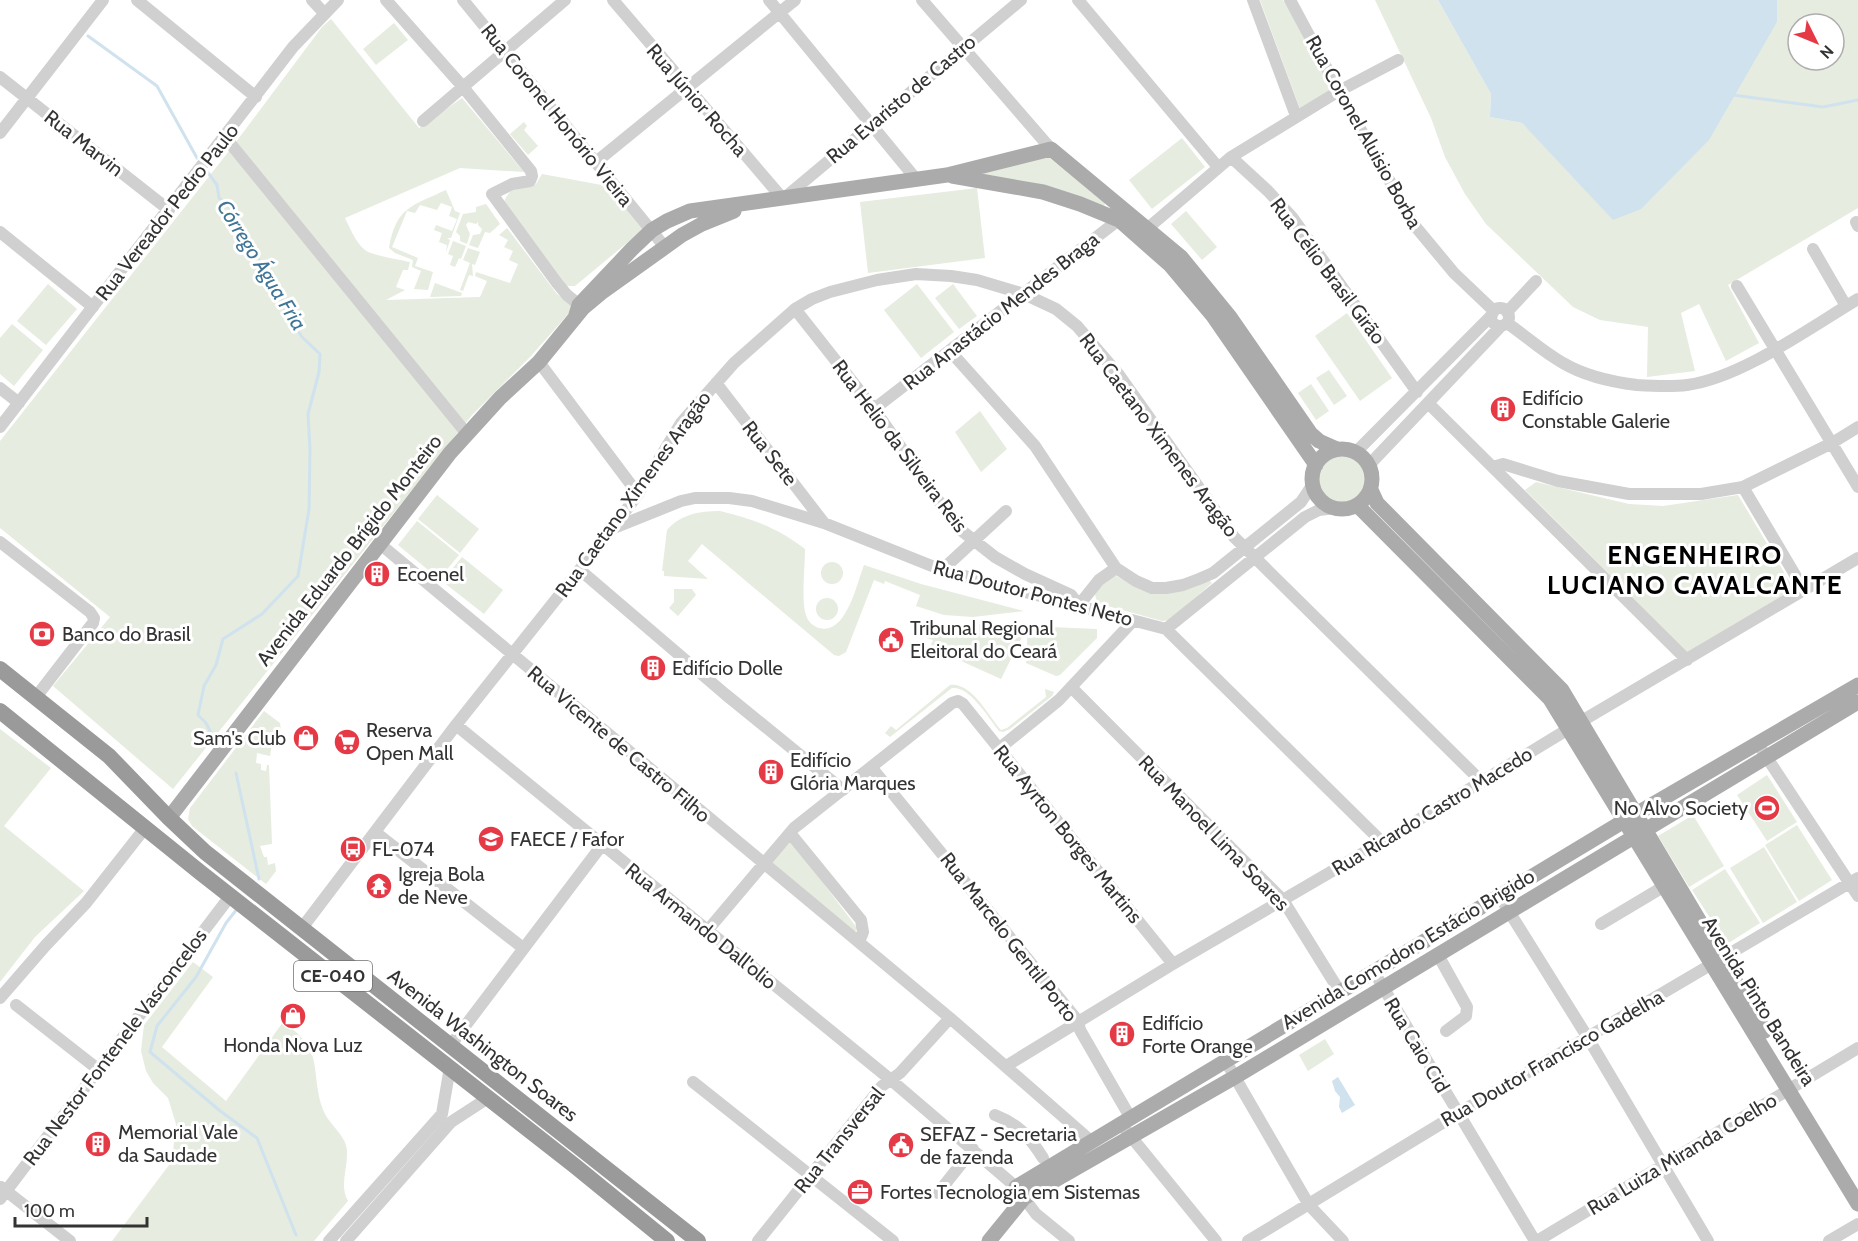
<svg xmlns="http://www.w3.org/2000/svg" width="1858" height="1241" font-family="Cabin,sans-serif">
<rect width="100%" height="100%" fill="#fff"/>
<path fill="#e6ecdf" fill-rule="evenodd" d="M 1260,0 L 1283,0 L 1332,86 L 1330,90 L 1300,109 Z
M 1375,0 L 1438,0 L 1491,94 L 1490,117 L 1522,123 L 1613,219 L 1777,22 L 1777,0 L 1858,0 L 1858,208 L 1728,285 L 1759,343 L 1726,361 L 1699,304 L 1681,313 L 1695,371 L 1647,377 L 1648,327 L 1600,320 L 1573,307 L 1486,224 L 1465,194 L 1445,157 L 1431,118 ZM 1798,24 L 1834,24 L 1834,60 L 1798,60 Z
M 331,19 L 419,128 L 462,98 L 524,172 L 460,168 L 345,218 C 350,228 356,243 365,250 C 370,255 401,260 410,262 L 408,270 L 403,270 L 396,287 L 405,290 L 386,300 L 480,297 L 487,281 L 475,276 L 476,272 L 510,283 L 518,264 L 509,260 L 513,251 L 504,247 L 508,240 L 499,235 L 507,228 L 557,294 L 567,300 L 571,306 L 570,312 L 531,356 L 472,415 L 173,789 L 53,686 L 110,617 L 0,528 L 0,441 L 233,146 L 322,27 Z
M 394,23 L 408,40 L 376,65 L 363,49 Z
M 524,122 L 527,126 L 524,130 L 538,146 L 528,155 L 510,134 Z
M 1182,138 L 1205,167 L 1152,209 L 1129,180 Z
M 1048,157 L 1103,200 L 1105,204 L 1104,206 L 985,178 L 976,171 Z
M 542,174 L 607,186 L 645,228 L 575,286 L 564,286 L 504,202 C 509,189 517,185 531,187 L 536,184 Z
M 977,188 L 985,258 L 868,273 L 860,202 Z
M 446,190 L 455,211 L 460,213 L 451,238 L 447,238 L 450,240 L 446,253 L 447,245 L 439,242 L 442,233 L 434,230 L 436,225 L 452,231 L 457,219 L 449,216 L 452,207 L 441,203 L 437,210 L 420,205 L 415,213 L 407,211 L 392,247 L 418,258 L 415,266 L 433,272 L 428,290 L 414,289 L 421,271 L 412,267 L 413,260 L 395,253 L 389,248 C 396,207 412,206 446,190 Z
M 486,204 L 500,224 L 490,233 L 485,232 L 478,248 L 469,245 L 473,235 L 480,234 L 482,229 L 478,225 L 478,222 L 476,224 L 468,222 L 466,225 L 470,234 L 467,244 L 460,241 L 460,236 L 456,232 L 463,214 L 476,212 L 476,207 Z
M 1186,211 L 1217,247 L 1202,260 L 1171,224 Z
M 453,241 L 466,246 L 461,259 L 459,258 L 455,267 L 450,265 L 453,256 L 448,254 Z
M 468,248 L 480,252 L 475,265 L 472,264 L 473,276 L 469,275 L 463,291 L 460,290 L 470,263 L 463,260 Z
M 435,283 L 462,293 L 461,296 L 430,297 Z
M 48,284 L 77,309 L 46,345 L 17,321 Z
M 917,284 L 954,332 L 921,358 L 884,310 Z
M 953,284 L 977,316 L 959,329 L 935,298 Z
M 1347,313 L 1392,378 L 1360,401 L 1315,336 Z
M 12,324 L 43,350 L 14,386 L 0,374 L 0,338 Z
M 1329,370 L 1347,396 L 1334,405 L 1316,378 Z
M 1311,384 L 1329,411 L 1316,420 L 1298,393 Z
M 980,411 L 1007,449 L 981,472 L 955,432 Z
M1319 478a24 24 0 1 1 48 0a24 24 0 1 1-48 0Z
M 1536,482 L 1629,504 L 1663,506 L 1738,495 L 1794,589 L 1687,652 L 1525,490 Z
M 437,495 L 479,529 L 460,553 L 418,519 Z
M 720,511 C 753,519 778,528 805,549 C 805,566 801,601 806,615 C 808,622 813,626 819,628 C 846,636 857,583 864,565 L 921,584 L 1024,611 L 973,617 L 944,615 L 916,606 L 920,595 L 885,581 L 884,584 L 874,580 L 846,652 L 839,656 L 834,655 L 702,544 L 688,561 L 708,579 L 664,576 L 664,571 L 662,571 L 667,530 C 681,514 700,511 720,511 Z
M 417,521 L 459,555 L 439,579 L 398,545 Z
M 462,557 L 503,590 L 484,614 L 442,581 Z
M821 573a11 11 0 1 1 22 0a11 11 0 1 1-22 0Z
M 1114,575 L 1140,588 L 1209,580 L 1212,583 L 1170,620 L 1162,621 L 1097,603 L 1095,594 L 1098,588 Z
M 674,589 L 692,589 L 696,595 L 678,616 L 669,608 L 674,602 Z
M816 609a11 11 0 1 1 22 0a11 11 0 1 1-22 0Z
M 979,624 L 1023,626 L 1022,637 L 1001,679 L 930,647 L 933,640 L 927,638 L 930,631 L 940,636 L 942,633 L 951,636 L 952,633 L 961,638 L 963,634 L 972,638 L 974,633 L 979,633 Z
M 1028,626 L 1097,629 L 1097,638 L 1060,675 L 1056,676 L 1026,663 Z
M 950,685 C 972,682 988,716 1001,730 L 1007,728 L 1046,697 L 1045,689 L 1054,692 L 1052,696 L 1010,729 L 1003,732 L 999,731 C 988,717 970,686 952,688 L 890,737 L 885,733 L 891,726 L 896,730 Z
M 264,711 L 280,723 L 281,730 L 274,731 L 270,756 L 257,753 L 256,763 L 261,764 L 261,770 L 266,771 L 267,765 L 269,765 L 272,844 L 260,846 L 264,857 L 267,857 L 268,865 L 275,863 L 276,871 L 266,884 L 192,826 L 188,819 L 190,808 Z
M 0,729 L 51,768 L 4,826 L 84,891 L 35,937 L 0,982 Z
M 1767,775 L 1797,822 L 1767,841 L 1737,795 Z
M 1693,815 L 1724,866 L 1689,887 L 1658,836 Z
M 1797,825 L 1832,880 L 1799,901 L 1765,845 Z
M 791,840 L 857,928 L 855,932 L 770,863 Z
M 1764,847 L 1797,902 L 1763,923 L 1730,868 Z
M 1725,869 L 1760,923 L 1727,944 L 1692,890 Z
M 193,962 L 213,977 L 162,1047 L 226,1101 L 283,1022 C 325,1051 310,1067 322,1107 C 327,1124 346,1134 347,1151 C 348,1168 339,1186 348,1201 L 314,1241 L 112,1241 L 172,1161 L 176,1124 L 168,1098 L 153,1083 L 146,1071 L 141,1051 L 144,1025 Z
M 1325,1039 L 1334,1054 L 1308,1071 L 1299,1055 Z"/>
<path fill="#cfe2ee" d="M 1438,0 L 1777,0 L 1777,22 L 1709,140 L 1641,209 L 1613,220 L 1522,123 L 1490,117 L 1491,94 Z
M 1338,1077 L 1355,1105 L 1342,1113 L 1339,1107 L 1340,1097 L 1335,1091 L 1332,1081 Z"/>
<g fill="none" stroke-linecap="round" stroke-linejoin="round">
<path stroke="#cfe2ee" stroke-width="3" d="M 88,36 L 157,86 L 197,158
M 1733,95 L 1823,107 L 1858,100
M 206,170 L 217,185 L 219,198 L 235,212 L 249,244 L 280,293 L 286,313 L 302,337 L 320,354 L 319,372 L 308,414 L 310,449 L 309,509 L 298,576 L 262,614 L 223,639 L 216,665 L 204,686 L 198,715 L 206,723 L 216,743
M 236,773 L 259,879
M 237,909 L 226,923 L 196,977 L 157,1026 L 150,1052 L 219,1110 L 257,1138 L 296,1235"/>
<path stroke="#d0d0d0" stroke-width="12" d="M 137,0 L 256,97
M 312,0 L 324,13
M 386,0 L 463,87 L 531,171 L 532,176 L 530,181 L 512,184 L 492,194 L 557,283 L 567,295 L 583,308
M 463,0 L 664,246
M 613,0 L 783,199 L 1021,0
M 769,0 L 916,179
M 922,0 L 1051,149
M 1078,0 L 1218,167
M 1253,0 L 1296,116
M 1290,0 L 1339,91 L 1415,226 L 1454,273 L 1494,311
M 0,77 L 169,210
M 423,121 L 565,0
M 0,133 L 103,0
M 225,137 L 467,434
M 1231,157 L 1268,191 L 1292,217 L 1417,392
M 596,162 L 795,0
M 1856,222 L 1858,226
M 1148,228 L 1231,157 L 1339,91 L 1398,60
M 0,232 L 93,307
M 1813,249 L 1846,306
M 1737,286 L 1858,487
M1491 317a9 9 0 1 1 18 0a9 9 0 1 1-18 0Z
M 795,309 L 874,409 L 957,527 L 995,557 L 1025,574 L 1071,595 L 1078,604
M 1507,312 L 1536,281
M 1507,323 C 1526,336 1543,352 1563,363 C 1585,376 1612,382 1637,385 C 1654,386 1671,387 1687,385 C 1741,378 1811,327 1858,299
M 950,351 L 1035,446 L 1116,568 L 1136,581 L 1152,588 L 1166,588 L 1183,585 L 1199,579 L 1213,573 L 1301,502 L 1313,484
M 539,362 L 638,494
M 716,383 L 824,523
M 0,388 L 19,403
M 1428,403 L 1687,660
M 874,409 L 1125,215
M 0,427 L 293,47 L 338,0
M 1356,452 L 1492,315
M 1369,465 L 1501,326
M 1493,467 L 1503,464 L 1558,481 L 1629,494 L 1701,494 L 1743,487 L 1832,443 L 1858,427
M 1743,487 L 1804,590
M 614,528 L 681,501 L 695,498 L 729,498 L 752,501 L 824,523 L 942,570 L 1166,629 L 1382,842
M 0,542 L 90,612 L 94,618 L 93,623 L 36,697
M 380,544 L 950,1018 L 1091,1141
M 580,570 L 725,694 L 843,790
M 942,570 L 1006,511
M 1079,605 L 1099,580 L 1116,568
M 1166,629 L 1305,517 L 1319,510 L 1335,508
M 1071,687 L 1283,900 L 1340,992
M 456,725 L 891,1080 L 1016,1187
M 1758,744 L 1858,896
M 1000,748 L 1059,700 L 1133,621
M 872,768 L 1078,1021 L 1080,1030 L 1130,1117
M 375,832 L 523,948
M 790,833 L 861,920 L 863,932 L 859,942
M 1500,897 L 1588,1038 L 1708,1241
M 1601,924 L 1663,887
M 302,928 L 456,725 L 612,529 L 638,494 L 681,423 L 734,363 L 795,309 L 812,299 L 830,292 L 877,280 L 916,274 L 951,276 L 977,280 L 1024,294 L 1056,309 L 1077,326 L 1119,375 L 1234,537 L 1482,782
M 707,931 L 794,828 L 952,703 L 958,701 L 963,704 L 1173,964
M 1438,955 L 1467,1007 L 1466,1016 L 1446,1031
M 1374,972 L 1535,1241
M 0,998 L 46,945 L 86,903 L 145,828
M 16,1005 L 99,1070
M 450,1046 L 602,845
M 1225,1060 L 1309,1205 L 1343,1241
M 1006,1066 L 1173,964 L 1382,842 L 1570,728 L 1858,558
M 693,1082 L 893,1241
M 995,1115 C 1018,1124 1030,1137 1043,1158
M 1120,1123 L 1216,1241
M 1,1187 L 70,1241
M 938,1193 L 973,1149
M 1024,1198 L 1036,1214 L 1069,1241
M 0,1199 L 231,895
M 329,1241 L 442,1114 L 450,1067
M 346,1241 L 451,1122 L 488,1098
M 758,1241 L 882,1086 L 900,1073 L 950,1018
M 1248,1241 L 1452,1117 L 1858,878
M 1537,1241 L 1858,1048
M 1829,1241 L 1858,1224"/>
<path stroke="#ababab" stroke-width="15" d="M 952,176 L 1043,192 L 1080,204 L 1119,220 L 1170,265 L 1213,316 L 1316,465
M 575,318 L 579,305 L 632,249 L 652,230 L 667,221 L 690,211 L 947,175 L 1051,149 L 1181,257 L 1230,317 L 1311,434 L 1319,441 L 1337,449
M1312 479a30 30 0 1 1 60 0a30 30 0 1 1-60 0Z
M 1371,490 L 1377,503 L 1562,690 L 1765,1031
M 1357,505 L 1550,699 L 1858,1204
M 169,818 L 450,453 L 500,398 L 539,362 L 583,308 L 601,293 L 682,235 L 702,224 L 734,211
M 1024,1198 L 1016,1187 L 1624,821 L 1858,685
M 989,1241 L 1024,1198 L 1235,1077 L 1858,702"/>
<path stroke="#9a9a9a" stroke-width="16" d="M 0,669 L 109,756 L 169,818 L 205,852 L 698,1241
M 0,711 L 201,873 L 575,1166 L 667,1241"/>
</g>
<defs>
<symbol id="building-disc" viewBox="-11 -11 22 22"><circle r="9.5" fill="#e63946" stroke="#fff"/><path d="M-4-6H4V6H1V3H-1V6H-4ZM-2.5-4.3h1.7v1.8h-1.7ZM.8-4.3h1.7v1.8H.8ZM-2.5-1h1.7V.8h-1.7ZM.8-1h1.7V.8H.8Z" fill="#fff"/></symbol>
<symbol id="bank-disc" viewBox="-11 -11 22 22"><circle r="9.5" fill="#e63946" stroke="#fff"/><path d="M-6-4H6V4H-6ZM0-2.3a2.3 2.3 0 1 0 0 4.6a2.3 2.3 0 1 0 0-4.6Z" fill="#fff"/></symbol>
<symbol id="civic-disc" viewBox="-11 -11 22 22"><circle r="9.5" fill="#e63946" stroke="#fff"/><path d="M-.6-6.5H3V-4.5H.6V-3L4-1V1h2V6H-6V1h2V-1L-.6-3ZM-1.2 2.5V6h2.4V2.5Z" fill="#fff"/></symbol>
<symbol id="shop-disc" viewBox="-11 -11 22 22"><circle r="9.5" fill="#e63946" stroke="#fff"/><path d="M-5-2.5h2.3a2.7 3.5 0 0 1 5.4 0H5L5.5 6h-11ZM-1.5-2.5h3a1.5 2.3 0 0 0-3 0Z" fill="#fff"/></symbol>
<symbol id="supermarket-disc" viewBox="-11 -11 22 22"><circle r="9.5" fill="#e63946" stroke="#fff"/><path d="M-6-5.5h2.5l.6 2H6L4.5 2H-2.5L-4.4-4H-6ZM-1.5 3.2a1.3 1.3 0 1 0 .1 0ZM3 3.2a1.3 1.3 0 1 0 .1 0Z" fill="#fff"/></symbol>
<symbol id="stadium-disc" viewBox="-11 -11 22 22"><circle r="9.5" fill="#e63946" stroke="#fff"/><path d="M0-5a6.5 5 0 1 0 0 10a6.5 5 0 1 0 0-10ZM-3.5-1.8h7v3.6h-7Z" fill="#fff"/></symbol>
<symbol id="university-disc" viewBox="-11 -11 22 22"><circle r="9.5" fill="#e63946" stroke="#fff"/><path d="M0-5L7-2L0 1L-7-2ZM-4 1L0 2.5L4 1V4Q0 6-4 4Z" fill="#fff"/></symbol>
<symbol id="bus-disc" viewBox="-11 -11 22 22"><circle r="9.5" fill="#e63946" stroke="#fff"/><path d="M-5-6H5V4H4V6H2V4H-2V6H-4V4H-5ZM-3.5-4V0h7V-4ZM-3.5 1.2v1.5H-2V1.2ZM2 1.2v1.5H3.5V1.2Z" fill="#fff"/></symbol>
<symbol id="temple-disc" viewBox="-11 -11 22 22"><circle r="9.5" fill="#e63946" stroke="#fff"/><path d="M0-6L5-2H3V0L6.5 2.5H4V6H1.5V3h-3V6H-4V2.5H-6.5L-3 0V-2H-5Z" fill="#fff"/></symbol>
<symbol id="office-disc" viewBox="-11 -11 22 22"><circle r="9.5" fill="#e63946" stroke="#fff"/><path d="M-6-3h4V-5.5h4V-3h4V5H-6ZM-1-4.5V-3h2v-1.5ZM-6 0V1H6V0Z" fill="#fff"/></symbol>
</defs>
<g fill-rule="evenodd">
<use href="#building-disc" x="1488" y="394" width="30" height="30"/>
<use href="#building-disc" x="362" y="559" width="30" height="30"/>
<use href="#bank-disc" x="27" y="619" width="30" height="30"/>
<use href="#civic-disc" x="876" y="625" width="30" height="30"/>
<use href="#building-disc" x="638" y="653" width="30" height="30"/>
<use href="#shop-disc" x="291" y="723" width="30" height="30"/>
<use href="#supermarket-disc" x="332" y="727" width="30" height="30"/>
<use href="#building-disc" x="756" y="757" width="30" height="30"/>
<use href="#stadium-disc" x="1752" y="793" width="30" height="30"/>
<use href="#university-disc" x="476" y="824" width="30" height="30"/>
<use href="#bus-disc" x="338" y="834" width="30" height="30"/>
<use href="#temple-disc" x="364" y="871" width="30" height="30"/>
<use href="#shop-disc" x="278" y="1001" width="30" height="30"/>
<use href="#building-disc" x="1107" y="1019" width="30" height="30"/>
<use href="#building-disc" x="83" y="1129" width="30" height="30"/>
<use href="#civic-disc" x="886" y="1130" width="30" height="30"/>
<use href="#office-disc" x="845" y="1177" width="30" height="30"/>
</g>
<g text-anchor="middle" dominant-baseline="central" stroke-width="6" stroke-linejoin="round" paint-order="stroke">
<rect fill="#fff" stroke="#707070" stroke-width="1.5" x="294" y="961" width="78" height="30" rx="4.5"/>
<g font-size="18" font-weight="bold" fill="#333">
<text x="333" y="976">CE-040</text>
</g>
<g font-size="20" fill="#333" stroke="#fff">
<text transform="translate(901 99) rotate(-40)">Rua Evaristo de Castro</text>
<text transform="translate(697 100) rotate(49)">Rua Júnior Rocha</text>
<text transform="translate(557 115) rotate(51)">Rua Coronel Honório Vieira</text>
<text transform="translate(1364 132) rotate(61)">Rua Coronel Aluisio Borba</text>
<text transform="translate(84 143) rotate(38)">Rua Marvin</text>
<text transform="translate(167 212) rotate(-52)">Rua Vereador Pedro Paulo</text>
<text transform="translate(1328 271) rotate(53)">Rua Célio Brasil Girão</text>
<text transform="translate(1001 311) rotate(-38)">Rua Anastácio Mendes Braga</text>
<text transform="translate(1159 435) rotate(53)">Rua Caetano Ximenes Aragão</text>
<text transform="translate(900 446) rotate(53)">Rua Helio da Silveira Reis</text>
<text transform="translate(770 453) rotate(52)">Rua Sete</text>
<text transform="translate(633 494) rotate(-54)">Rua Caetano Ximenes Aragão</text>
<text transform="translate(349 550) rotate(-52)">Avenida Eduardo Brígido Monteiro</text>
<text transform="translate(1033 593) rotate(15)">Rua Doutor Pontes Neto</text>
<text transform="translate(619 744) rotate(40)">Rua Vicente de Castro Filho</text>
<text transform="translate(1432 811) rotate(-31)">Rua Ricardo Castro Macedo</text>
<text transform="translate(1214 833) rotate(46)">Rua Manoel Lima Soares</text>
<text transform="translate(1068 834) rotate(51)">Rua Ayrton Borges Martins</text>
<text transform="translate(701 926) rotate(39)">Rua Armando Dall'olio</text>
<text transform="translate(1009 937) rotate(52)">Rua Marcelo Gentil Porto</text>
<text transform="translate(1408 949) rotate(-31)">Avenida Comodoro Estácio Brigido</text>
<text transform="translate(1759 1001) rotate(58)">Avenida Pinto Bandeira</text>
<text transform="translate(483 1045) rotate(38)">Avenida Washington Soares</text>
<text transform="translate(1417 1045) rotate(59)">Rua Caio Cid</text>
<text transform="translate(115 1047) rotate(-53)">Rua Nestor Fontenele Vasconcelos</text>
<text transform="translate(1552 1058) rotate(-30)">Rua Doutor Francisco Gadelha</text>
<text transform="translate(839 1140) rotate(-51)">Rua Transversal</text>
<text transform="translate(1682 1154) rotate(-31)">Rua Luiza Miranda Coelho</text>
</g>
<g font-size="20" fill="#333" stroke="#fff" text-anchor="start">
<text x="1522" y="398">Edifício<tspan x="1522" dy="23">Constable Galerie</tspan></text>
<text x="397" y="574">Ecoenel</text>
<text x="910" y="628">Tribunal Regional<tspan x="910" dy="23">Eleitoral do Ceará</tspan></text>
<text x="62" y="634">Banco do Brasil</text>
<text x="672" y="668">Edifício Dolle</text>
<text x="366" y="730">Reserva<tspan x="366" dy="23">Open Mall</tspan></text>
<text x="286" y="738" text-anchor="end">Sam's Club</text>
<text x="790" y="760">Edifício<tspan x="790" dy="23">Glória Marques</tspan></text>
<text x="1748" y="808" text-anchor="end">No Alvo Society</text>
<text x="510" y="839">FAECE / Fafor</text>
<text x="372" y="849">FL-074</text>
<text x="398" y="874">Igreja Bola<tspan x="398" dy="23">de Neve</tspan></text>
<text x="1142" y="1023">Edifício<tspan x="1142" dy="23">Forte Orange</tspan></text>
<text x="293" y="1045" text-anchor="middle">Honda Nova Luz</text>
<text x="118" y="1132">Memorial Vale<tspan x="118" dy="23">da Saudade</tspan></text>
<text x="920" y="1134">SEFAZ - Secretaria<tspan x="920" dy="23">de fazenda</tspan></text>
<text x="880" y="1192">Fortes Tecnologia em Sistemas</text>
</g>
<g font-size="21" font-style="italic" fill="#3f7597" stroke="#fff">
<text transform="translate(262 265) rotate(58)">Córrego Água Fria</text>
</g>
<g font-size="26" font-weight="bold" letter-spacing="1.5" fill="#000" stroke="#fff">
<text x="1695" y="555">ENGENHEIRO<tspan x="1695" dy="30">LUCIANO CAVALCANTE</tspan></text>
</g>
</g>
<g transform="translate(1816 42) rotate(133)"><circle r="28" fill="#ffffff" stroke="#adadad" stroke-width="1.5"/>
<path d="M0-4.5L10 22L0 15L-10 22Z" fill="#e63946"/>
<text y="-9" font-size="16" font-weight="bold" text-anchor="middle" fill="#333333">N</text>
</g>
<path d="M15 1217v9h132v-9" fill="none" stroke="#333333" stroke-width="3"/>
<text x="24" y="1217" font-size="18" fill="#333333" stroke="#ffffff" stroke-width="4.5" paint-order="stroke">100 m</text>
</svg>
